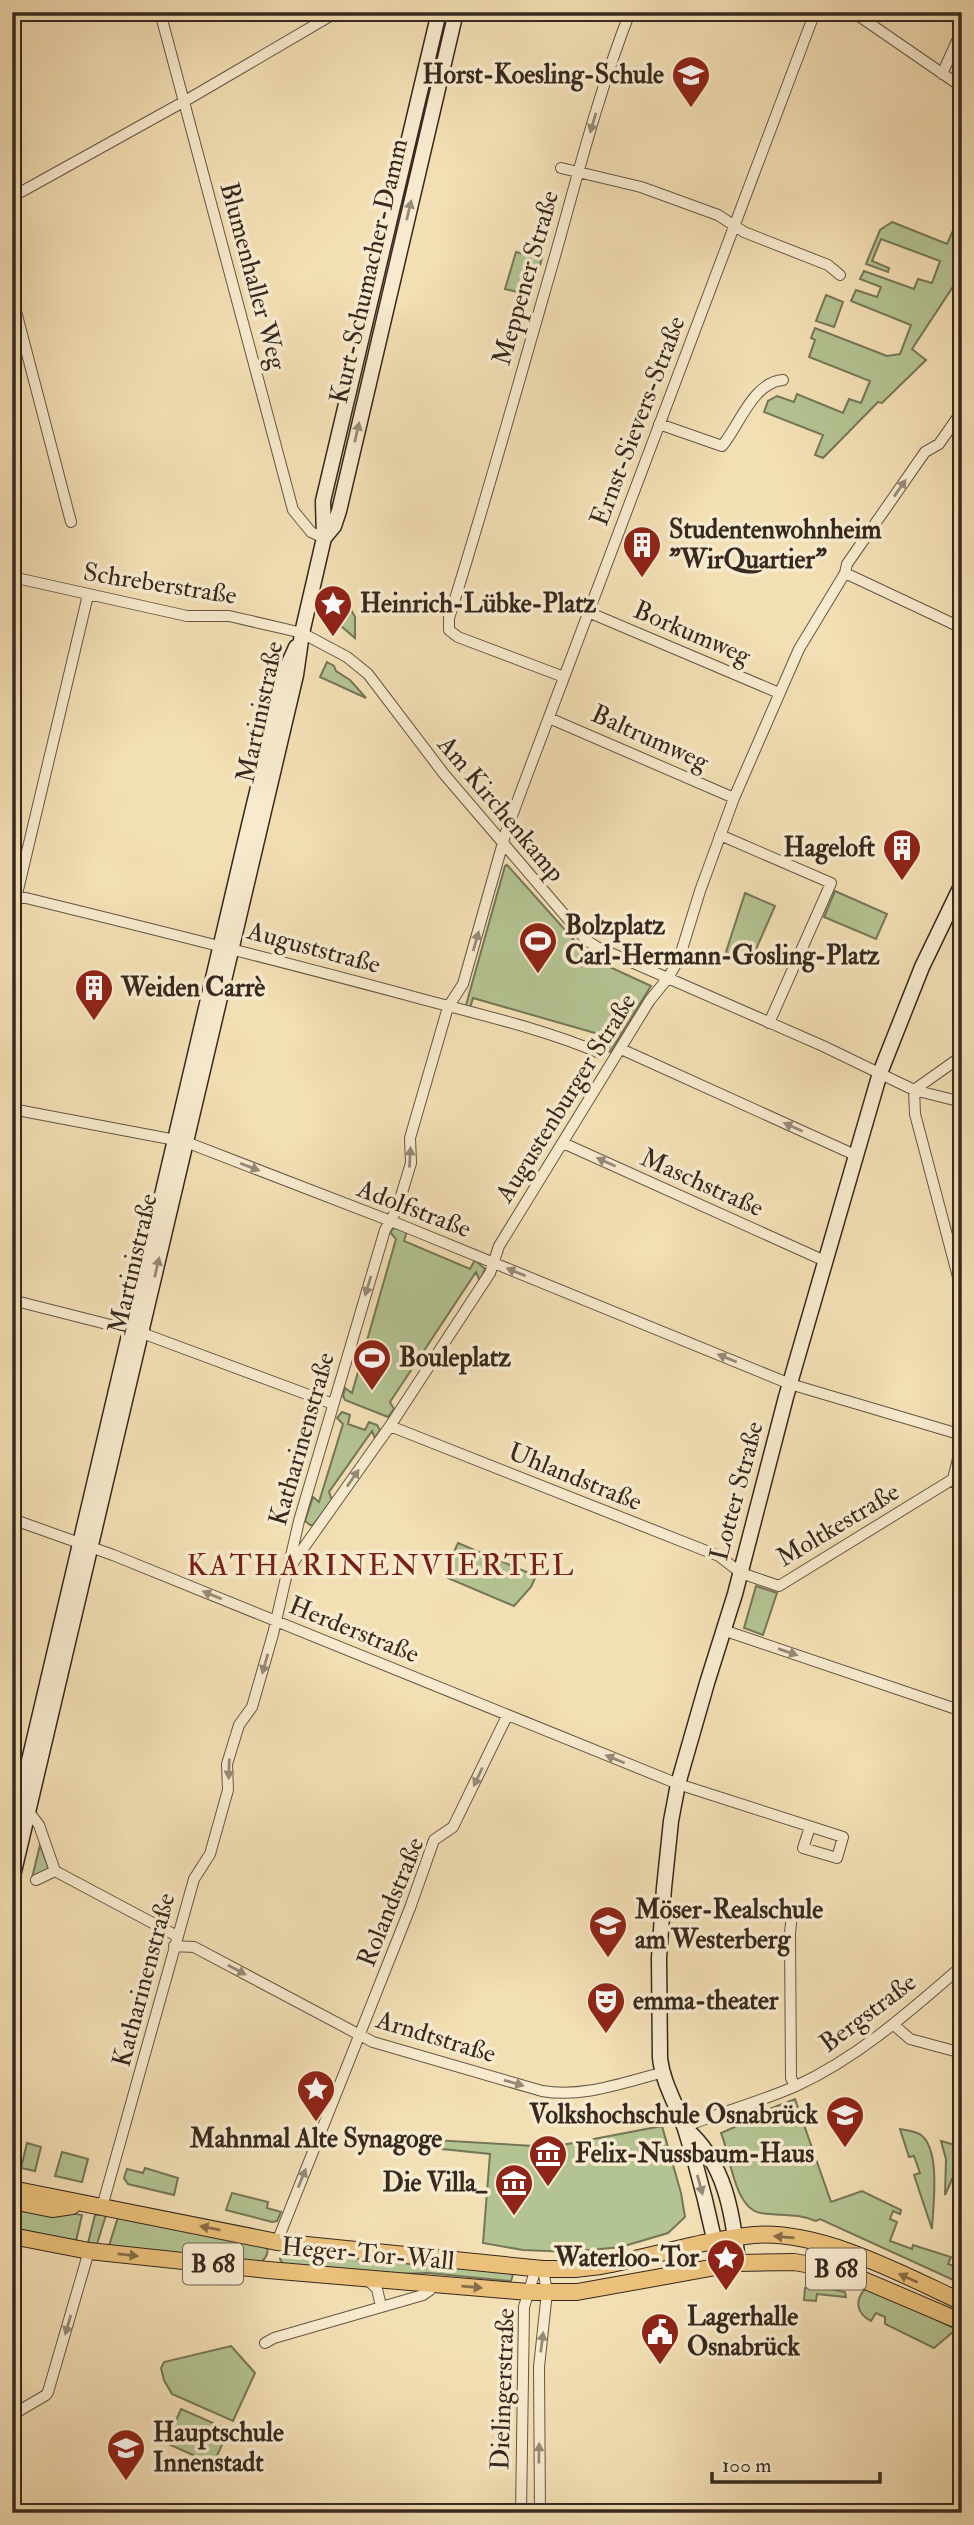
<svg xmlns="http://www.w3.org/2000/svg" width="974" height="2525" font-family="'IM FELL Double Pica',serif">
<rect width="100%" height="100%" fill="#f3dfb4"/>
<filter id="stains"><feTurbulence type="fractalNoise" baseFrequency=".00286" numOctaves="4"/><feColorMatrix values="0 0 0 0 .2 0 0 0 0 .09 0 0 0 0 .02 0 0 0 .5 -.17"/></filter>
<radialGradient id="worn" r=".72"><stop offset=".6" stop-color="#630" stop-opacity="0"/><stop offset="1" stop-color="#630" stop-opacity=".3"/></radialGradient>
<path fill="#b4c392" stroke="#757658" stroke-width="2" d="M 892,222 L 947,244 L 955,226 L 962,229 L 962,273 L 912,349 L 926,360 L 882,403 L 878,402 L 823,458 L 815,455 L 823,435 L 764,412 L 768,401 L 777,396 L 794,402 L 797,394 L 843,413 L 849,399 L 861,403 L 870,381 L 809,357 L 815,340 L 811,338 L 815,328 L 887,356 L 900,354 L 911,325 L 851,301 L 856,290 L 877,297 L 881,287 L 860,279 L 864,271 L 914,289 L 918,279 L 932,283 L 940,261 L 881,239 L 872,261 L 889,268 L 888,272 L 866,264 L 880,230 Z
M 516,252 L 542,258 L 531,295 L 505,289 Z
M 826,295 L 843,302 L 834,327 L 816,321 Z
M 339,588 L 355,617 L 355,638 L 341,626 L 331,608 L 332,604 L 335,604 L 336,599 L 333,598 L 336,589 Z
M 327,662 L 334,666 L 336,671 L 350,680 L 366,698 L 320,677 Z
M 507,865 L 582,949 L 598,957 L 601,963 L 651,986 L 610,1052 L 605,1050 L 609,1037 L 473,998 L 470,1008 L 466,1005 L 505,866 Z
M 835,891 L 887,914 L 876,939 L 824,917 Z
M 745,893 L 775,906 L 750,963 L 726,952 Z
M 394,1228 L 407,1231 L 404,1241 L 470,1269 L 475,1260 L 485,1269 L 480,1281 L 476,1272 L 390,1402 L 394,1409 L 388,1417 L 345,1400 L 343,1396 L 345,1388 L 352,1393 L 396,1239 L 390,1232 Z
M 342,1412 L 350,1415 L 348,1424 L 365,1430 L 369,1422 L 377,1425 L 380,1430 L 375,1438 L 372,1431 L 329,1492 L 332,1500 L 313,1525 L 310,1525 L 305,1521 L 313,1497 L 319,1502 L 343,1424 L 337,1418 Z
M 458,1543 L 536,1576 L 531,1587 L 514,1606 L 443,1576 Z
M 756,1586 L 777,1593 L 763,1635 L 744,1628 Z
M 40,1845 L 49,1869 L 32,1878 Z
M 795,2099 L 831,2202 L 862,2191 L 901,2210 L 900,2214 L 893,2211 L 890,2219 L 897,2222 L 890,2241 L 912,2249 L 913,2245 L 951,2257 L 948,2264 L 956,2267 L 958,2260 L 962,2261 L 962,2284 L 820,2219 L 816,2221 C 797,2213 780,2216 761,2213 C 734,2209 730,2154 721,2133 L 737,2126 L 736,2122 Z
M 662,2126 L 681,2193 L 685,2217 L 668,2233 L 621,2247 L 570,2252 L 523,2250 L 483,2243 L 490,2154 L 433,2148 L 434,2140 L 552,2147 Z
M 900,2129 C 906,2130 916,2131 921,2135 C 941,2150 933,2207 932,2229 L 914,2175 L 920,2173 L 914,2156 L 909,2157 Z
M 941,2141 L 962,2147 L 962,2167 L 958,2166 L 945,2195 L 946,2159 Z
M 27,2143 L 41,2147 L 35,2171 L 21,2168 Z
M 62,2152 L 88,2159 L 82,2182 L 55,2176 Z
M 145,2168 L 178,2178 L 174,2195 L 128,2184 L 124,2178 L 127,2169 L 143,2173 Z
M 232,2193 L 268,2202 L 267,2208 L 281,2212 L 277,2221 L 272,2222 L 226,2210 Z
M 12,2204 L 82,2215 L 76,2241 L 12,2228 Z
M 95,2215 L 106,2215 L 97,2244 L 88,2243 Z
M 118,2217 L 267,2246 C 269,2254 265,2260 258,2264 L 109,2246 Z
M 284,2249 L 514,2271 L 511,2281 L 428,2273 L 390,2274 L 283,2264 L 280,2259 Z
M 820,2287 L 845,2292 L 846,2297 L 817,2294 L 816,2301 L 804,2300 L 805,2288 Z
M 865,2289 L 893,2299 L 954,2328 L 954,2331 L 934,2348 L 885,2324 L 885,2317 L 876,2313 L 871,2321 C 857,2314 854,2301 865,2289 Z
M 231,2346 L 255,2373 L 233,2421 L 172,2394 L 164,2380 L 161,2368 L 164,2362 Z
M 181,2409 L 229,2430 L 213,2464 L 166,2443 Z
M 663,2504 L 663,2513 L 627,2513 L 627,2506 Z"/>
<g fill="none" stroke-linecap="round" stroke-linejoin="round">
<defs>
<path id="street" d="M 160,12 L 293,510 L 311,532 L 324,538
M 853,12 L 962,87
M 942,74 L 962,30
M 561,168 L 641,187 L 718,215 L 744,232 L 828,265 L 840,275
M 12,197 L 185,101 L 337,12
M 12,296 L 71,522
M 659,424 L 722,446 C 739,426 753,382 783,380
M 845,573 L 962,628
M 12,577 L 187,616 L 229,616 L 281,628 L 302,633 L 347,657 L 368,674 L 444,774 L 586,940 L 597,947 L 823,1046 L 914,1090 L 962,1102
M 588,612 L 779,693
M 564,677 L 458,637 L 449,630 L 449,618 C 487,498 520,377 555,256 C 578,174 599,91 630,12
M 549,718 L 734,798
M 720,835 L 831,883 L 769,1023
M 12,898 L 26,898 C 153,929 280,961 407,995 C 472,1013 539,1027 600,1053
M 12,915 L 88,595
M 621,1049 L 855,1155
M 962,1056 L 914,1090 L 915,1114 L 962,1292
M 12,1109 L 186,1142 L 401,1225 L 790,1384 L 962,1435
M 563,1143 L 825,1261
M 12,1300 L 142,1333 L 333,1404
M 390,1426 L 719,1556 L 741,1573 L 779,1586 L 953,1479
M 962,1443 L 953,1479 L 962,1492
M 12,1519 L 113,1555 L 678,1784 L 843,1837 L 837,1858 L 803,1848 L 810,1827
M 290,1567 L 390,1426 L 490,1273 L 499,1246 L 650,1000 L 668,978 L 679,959 L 700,891 L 734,798 L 799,649 L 845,573 L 847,564 L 925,452 L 939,444 L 962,411
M 723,1630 L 962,1711
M 29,1812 L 39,1825 L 55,1871 L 177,1936
M 36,1880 L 55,1871
M 792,1914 L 790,1933 L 791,2078 L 795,2086
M 174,1946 L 194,1947 L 373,2042 L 542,2091 C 583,2098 621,2083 661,2073
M 894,2025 L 910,2039 L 962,2053
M 684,2127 C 721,2112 760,2102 796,2086 C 859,2057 910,2011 962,1966
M 102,2207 L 194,1879 L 210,1854 L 228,1790 L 227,1764 L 239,1725 L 252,1707 L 273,1634 L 299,1521 L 385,1230 L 397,1209 L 411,1163 L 410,1138 L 448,1007 L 463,984 L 506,832 L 523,786 L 815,12
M 277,2242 L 410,1908 L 434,1840 L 453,1827 L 507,1716
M 368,2280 L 377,2289 L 381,2306
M 265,2343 L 274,2338 L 423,2295 L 430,2290 L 434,2284
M 12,2415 L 46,2395 L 48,2392 L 89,2251
M 521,2513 L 524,2307 L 536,2268
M 540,2513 L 539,2367 L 547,2292 L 543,2269"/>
<path id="secondary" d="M 324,538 L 334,526 L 339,511 L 456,12
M 12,1833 L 249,825 L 287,667 L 296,647
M 12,1880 L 296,675 L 302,633 L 324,538 L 323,501 L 439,12
M 685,2128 C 725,2162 733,2213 738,2263
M 719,2266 C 711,2220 699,2173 685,2129 C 677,2105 663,2084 660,2058 L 659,1958 L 664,1888 L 671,1821 L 678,1784 L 707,1683 L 735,1594 L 786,1397 L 880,1073 L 922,967 L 962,884"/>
<path id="primary" d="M 12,2189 L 277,2242 L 543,2269 L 575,2269 L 601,2266 C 651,2257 703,2240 754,2235 C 821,2230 902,2274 962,2302
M 12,2201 L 52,2209 L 72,2206
M 12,2236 L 89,2251 L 268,2270 L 528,2292 L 577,2292 L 738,2263 L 794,2262 L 840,2270 L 962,2322"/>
</defs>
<use href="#street" stroke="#655644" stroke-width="12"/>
<use href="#secondary" stroke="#36291f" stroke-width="17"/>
<use href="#primary" stroke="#36291f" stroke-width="18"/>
<use href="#street" stroke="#f7eace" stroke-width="10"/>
<use href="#secondary" stroke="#f7eace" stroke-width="14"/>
<use href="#primary" stroke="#eac07a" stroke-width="16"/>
</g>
<defs><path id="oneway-solid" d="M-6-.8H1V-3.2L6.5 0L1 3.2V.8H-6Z" transform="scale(1.75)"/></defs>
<g fill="#968a76">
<use href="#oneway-solid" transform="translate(593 123) rotate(107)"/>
<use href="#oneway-solid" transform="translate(409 210) rotate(-77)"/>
<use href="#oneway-solid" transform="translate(357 432) rotate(-77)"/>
<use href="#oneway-solid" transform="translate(900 488) rotate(-55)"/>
<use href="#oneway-solid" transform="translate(476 941) rotate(-74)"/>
<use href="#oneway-solid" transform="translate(793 1127) rotate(-156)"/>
<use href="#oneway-solid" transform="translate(410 1157) rotate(-87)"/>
<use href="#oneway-solid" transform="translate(606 1162) rotate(-156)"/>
<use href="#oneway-solid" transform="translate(250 1167) rotate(21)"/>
<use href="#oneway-solid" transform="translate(157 1267) rotate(-77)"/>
<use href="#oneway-solid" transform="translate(516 1272) rotate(-158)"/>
<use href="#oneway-solid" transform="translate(368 1286) rotate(107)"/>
<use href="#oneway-solid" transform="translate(727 1358) rotate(-158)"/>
<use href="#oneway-solid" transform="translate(353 1478) rotate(-55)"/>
<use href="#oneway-solid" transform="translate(212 1595) rotate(-158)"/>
<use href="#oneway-solid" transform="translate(788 1652) rotate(19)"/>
<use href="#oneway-solid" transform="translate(265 1664) rotate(106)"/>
<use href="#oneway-solid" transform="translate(615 1759) rotate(-158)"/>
<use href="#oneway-solid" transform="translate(229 1769) rotate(92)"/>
<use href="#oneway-solid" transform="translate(478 1777) rotate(115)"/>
<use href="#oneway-solid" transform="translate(237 1970) rotate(28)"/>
<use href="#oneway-solid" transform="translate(514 2083) rotate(16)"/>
<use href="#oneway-solid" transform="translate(302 2178) rotate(-68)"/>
<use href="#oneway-solid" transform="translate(700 2185) rotate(75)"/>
<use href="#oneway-solid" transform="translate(68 2325) rotate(106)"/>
<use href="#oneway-solid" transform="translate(542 2342) rotate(-83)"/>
<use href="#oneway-solid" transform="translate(539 2453) rotate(-89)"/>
</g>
<g fill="#876d48">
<use href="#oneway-solid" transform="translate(210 2228) rotate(-169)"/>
<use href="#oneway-solid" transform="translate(784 2237) rotate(-175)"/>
<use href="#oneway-solid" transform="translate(128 2255) rotate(6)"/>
<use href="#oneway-solid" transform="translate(908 2278) rotate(-156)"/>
<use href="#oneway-solid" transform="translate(472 2287) rotate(5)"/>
</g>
<defs>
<symbol id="school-pin" viewBox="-11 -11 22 30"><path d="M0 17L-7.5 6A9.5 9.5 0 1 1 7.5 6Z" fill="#8f2418" stroke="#f7eace"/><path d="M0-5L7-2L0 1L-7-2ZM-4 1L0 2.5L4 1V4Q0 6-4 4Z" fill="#fff"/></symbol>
<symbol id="building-pin" viewBox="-11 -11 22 30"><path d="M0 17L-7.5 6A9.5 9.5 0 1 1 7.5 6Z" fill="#8f2418" stroke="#f7eace"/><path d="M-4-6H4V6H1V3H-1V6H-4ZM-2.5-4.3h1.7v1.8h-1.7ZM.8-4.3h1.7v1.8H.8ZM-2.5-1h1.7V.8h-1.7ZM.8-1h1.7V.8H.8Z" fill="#fff"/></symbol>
<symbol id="sight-pin" viewBox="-11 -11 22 30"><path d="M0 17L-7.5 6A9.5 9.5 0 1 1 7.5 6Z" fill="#8f2418" stroke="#f7eace"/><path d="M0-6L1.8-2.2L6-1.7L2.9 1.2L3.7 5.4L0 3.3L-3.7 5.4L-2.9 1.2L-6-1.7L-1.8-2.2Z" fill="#fff"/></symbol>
<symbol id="stadium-pin" viewBox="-11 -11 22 30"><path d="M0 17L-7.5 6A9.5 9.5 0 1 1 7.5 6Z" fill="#8f2418" stroke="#f7eace"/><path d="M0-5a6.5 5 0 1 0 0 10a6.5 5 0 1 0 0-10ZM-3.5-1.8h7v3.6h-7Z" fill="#fff"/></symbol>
<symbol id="theatre-pin" viewBox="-11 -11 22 30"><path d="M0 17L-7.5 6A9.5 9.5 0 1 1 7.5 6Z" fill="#8f2418" stroke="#f7eace"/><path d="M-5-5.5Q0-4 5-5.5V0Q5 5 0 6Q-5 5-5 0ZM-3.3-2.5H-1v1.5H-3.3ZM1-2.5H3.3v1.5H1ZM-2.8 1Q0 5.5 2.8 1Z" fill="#fff"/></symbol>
<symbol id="university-pin" viewBox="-11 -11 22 30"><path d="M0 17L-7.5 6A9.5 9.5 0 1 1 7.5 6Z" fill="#8f2418" stroke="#f7eace"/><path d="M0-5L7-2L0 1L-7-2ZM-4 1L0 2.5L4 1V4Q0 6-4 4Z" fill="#fff"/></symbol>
<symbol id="museum-pin" viewBox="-11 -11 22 30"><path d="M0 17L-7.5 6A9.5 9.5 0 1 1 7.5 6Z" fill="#8f2418" stroke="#f7eace"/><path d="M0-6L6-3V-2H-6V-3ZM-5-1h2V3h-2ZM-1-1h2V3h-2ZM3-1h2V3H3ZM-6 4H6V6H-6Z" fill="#fff"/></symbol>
<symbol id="civic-pin" viewBox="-11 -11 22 30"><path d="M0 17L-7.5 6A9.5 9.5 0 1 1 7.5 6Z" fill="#8f2418" stroke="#f7eace"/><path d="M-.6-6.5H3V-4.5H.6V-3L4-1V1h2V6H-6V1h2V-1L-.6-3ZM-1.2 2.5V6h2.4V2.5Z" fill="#fff"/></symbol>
</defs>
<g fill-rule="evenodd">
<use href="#school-pin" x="669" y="53" width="44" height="60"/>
<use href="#building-pin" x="620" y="523" width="44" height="60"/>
<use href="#sight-pin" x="311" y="582" width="44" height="60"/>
<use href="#building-pin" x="880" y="826" width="44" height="60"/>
<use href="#stadium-pin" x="516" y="919" width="44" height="60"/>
<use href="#building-pin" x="72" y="966" width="44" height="60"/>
<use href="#stadium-pin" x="350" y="1336" width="44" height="60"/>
<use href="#school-pin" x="586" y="1903" width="44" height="60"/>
<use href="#theatre-pin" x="584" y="1979" width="44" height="60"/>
<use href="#sight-pin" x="294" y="2067" width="44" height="60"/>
<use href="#university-pin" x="823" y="2093" width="44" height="60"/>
<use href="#museum-pin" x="526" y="2132" width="44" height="60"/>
<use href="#museum-pin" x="492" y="2161" width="44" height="60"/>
<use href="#sight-pin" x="704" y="2236" width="44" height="60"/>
<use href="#civic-pin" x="638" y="2310" width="44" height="60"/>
<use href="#school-pin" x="104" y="2426" width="44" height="60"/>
</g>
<g text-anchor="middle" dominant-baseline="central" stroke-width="7" stroke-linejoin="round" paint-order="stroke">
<g fill="#f7eace" stroke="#706354" stroke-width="2">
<rect x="183" y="2243.5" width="60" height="41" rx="5"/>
<rect x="806" y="2248.5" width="60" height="41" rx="5"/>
</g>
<g font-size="24" font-weight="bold" fill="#36291f">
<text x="213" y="2264">B 68</text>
<text x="836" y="2269">B 68</text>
</g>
<g font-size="26" font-weight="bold" fill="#36291f" stroke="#f7eace" text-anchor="start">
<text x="664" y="75" text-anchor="end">Horst-Koesling-Schule</text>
<text x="669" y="530">Studentenwohnheim<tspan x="669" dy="30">"WirQuartier"</tspan></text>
<text x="360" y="604">Heinrich-Lübke-Platz</text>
<text x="875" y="848" text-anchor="end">Hageloft</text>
<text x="565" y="926">Bolzplatz<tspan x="565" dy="30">Carl-Hermann-Gosling-Platz</tspan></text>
<text x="121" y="988">Weiden Carrè</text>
<text x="399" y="1358">Bouleplatz</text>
<text x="635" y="1910">Möser-Realschule<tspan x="635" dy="30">am Westerberg</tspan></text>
<text x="633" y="2001">emma-theater</text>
<text x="818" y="2115" text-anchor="end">Volkshochschule Osnabrück</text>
<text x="316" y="2139" text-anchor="middle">Mahnmal Alte Synagoge</text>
<text x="575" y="2154">Felix-Nussbaum-Haus</text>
<text x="487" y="2183" text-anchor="end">Die Villa_</text>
<text x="699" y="2258" text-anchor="end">Waterloo-Tor</text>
<text x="687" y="2317">Lagerhalle<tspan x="687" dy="30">Osnabrück</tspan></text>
<text x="153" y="2433">Hauptschule<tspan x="153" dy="30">Innenstadt</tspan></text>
</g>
<g font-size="26" fill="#36291f" stroke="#f7eace">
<text transform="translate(369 271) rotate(-77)">Kurt-Schumacher-Damm</text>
<text transform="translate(253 276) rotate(75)">Blumenhaller Weg</text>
<text transform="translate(526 278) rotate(-74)">Meppener Straße</text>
<text transform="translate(638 421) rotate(-69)">Ernst-Sievers-Straße</text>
<text transform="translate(160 584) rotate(9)">Schreberstraße</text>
<text transform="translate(692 633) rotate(23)">Borkumweg</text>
<text transform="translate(260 712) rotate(-78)">Martinistraße</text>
<text transform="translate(650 738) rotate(24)">Baltrumweg</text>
<text transform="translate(501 809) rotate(50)">Am Kirchenkamp</text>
<text transform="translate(314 948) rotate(15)">Auguststraße</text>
<text transform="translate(566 1098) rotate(-58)">Augustenburger Straße</text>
<text transform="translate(702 1183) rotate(24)">Maschstraße</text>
<text transform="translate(414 1209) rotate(21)">Adolfstraße</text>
<text transform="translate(133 1264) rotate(-77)">Martinistraße</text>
<text transform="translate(302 1439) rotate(-74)">Katharinenstraße</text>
<text transform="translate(575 1477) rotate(22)">Uhlandstraße</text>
<text transform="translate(737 1491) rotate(-75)">Lotter Straße</text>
<text transform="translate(838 1525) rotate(-31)">Moltkestraße</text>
<text transform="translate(354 1630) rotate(22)">Herderstraße</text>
<text transform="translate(391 1902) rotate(-68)">Rolandstraße</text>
<text transform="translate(144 1980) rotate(-75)">Katharinenstraße</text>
<text transform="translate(868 2013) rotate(-37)">Bergstraße</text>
<text transform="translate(436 2037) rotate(17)">Arndtstraße</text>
<text transform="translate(368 2254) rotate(5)">Heger-Tor-Wall</text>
<text transform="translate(503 2389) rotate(-88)">Dielingerstraße</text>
</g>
<g font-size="30" letter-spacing="2" fill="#7a1f14" stroke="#f7eace">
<text x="381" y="1565">KATHARINENVIERTEL</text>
</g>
</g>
<rect width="974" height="2525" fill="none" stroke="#f3dfb4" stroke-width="42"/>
<rect x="14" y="14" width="946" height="2497" fill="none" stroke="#36291f" stroke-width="3.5"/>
<rect x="21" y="21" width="932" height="2483" fill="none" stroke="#36291f" stroke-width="2"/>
<path d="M712 2472v10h168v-10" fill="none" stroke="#36291f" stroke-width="3.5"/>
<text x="722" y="2472" font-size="21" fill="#36291f" stroke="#f7eace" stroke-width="5" paint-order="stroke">100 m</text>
<rect width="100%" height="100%" filter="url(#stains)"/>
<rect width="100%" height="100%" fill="url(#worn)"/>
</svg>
